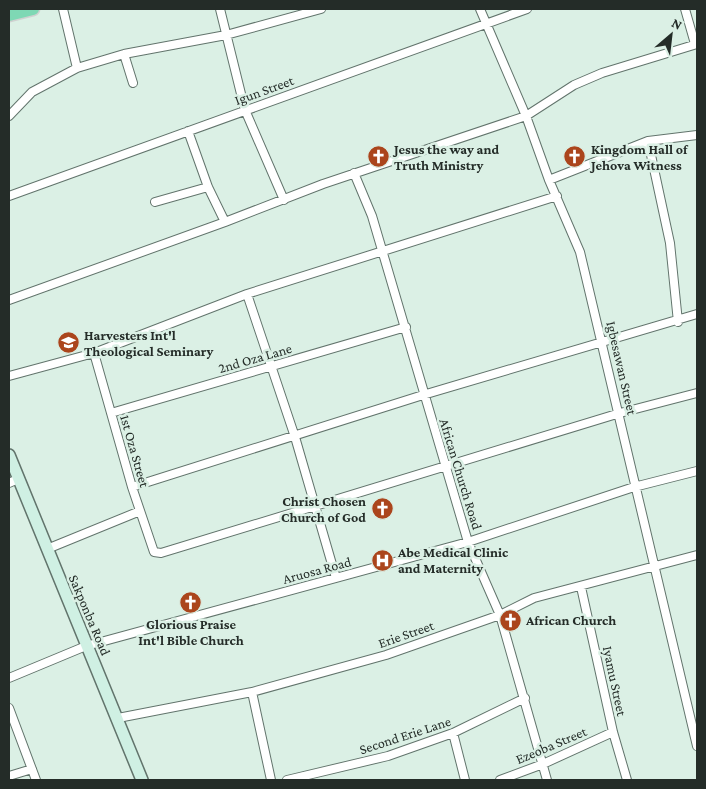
<svg xmlns="http://www.w3.org/2000/svg" width="706" height="789" font-family="'Crimson Pro',serif">
<rect width="100%" height="100%" fill="#dbf0e5"/>
<g fill="none" stroke-linecap="round" stroke-linejoin="round">
<defs>
<path id="minor" d="M 63,9 L 77,68
M 220,9 L 245,110 L 284,200
M 480,9 L 526,116 L 549,180 L 580,252 L 697,746
M 685,9 L 695,44
M 124,54 L 133,83
M 9,116 L 32,92 L 77,68 L 124,54 L 226,35 L 321,9
M 188,131 L 208,187 L 225,222
M 648,141 L 670,243 L 678,322
M 354,173 L 372,216 L 382,250 L 468,542 L 500,615 L 547,780
M 549,180 L 648,141 L 697,135
M 9,196 L 527,9
M 155,202 L 208,187
M 247,294 L 295,437 L 336,578
M 9,300 L 225,222 L 323,184 L 526,116 L 574,85 L 602,73 L 697,44
M 94,353 L 132,487 L 154,552 L 161,553 L 620,413 L 697,393
M 9,376 L 94,353 L 247,294 L 557,196
M 111,413 L 406,327
M 9,483 L 18,479
M 132,487 L 423,395 L 697,314
M 47,549 L 140,511
M 581,587 L 613,732 L 627,780
M 9,678 L 86,646 L 468,542 L 634,487 L 697,471
M 252,692 L 271,780
M 9,708 L 36,780
M 118,718 L 252,692 L 386,655 L 500,615 L 534,598 L 697,555
M 453,733 L 465,780
M 9,776 L 32,769
M 287,780 L 388,756 L 453,733 L 525,698
M 500,780 L 543,764 L 613,732"/>
<path id="secondary" d="M 9,455 L 142,780"/>
<path id="trunk" d="M 9,15 L 33,9"/>
</defs>
<use href="#minor" stroke="#62746c" stroke-width="10"/>
<use href="#secondary" stroke="#62746c" stroke-width="14"/>
<use href="#trunk" stroke="#cfd1d0" stroke-width="15"/>
<use href="#minor" stroke="#fff" stroke-width="8"/>
<use href="#secondary" stroke="#cff0e3" stroke-width="11"/>
<use href="#trunk" stroke="#7ed8b4" stroke-width="12"/>
</g>
<defs>
<symbol id="church-disc" viewBox="-11 -11 22 22"><circle r="9.5" fill="#ab451c" stroke="#dbf0e5"/><path d="M-1.2-6h2.4v3.5h3.3v2.4h-3.3V6h-2.4V-.1h-3.3v-2.4h3.3Z" fill="#fff"/></symbol>
<symbol id="university-disc" viewBox="-11 -11 22 22"><circle r="9.5" fill="#ab451c" stroke="#dbf0e5"/><path d="M0-5L7-2L0 1L-7-2ZM-4 1L0 2.5L4 1V4Q0 6-4 4Z" fill="#fff"/></symbol>
<symbol id="hospital-disc" viewBox="-11 -11 22 22"><circle r="9.5" fill="#ab451c" stroke="#dbf0e5"/><path d="M-5-5h3v3.5h4V-5h3V5h-3V1.5h-4V5h-3Z" fill="#fff"/></symbol>
</defs>
<g fill-rule="evenodd">
<use href="#church-disc" x="366" y="144" width="25" height="25"/>
<use href="#church-disc" x="562" y="144" width="25" height="25"/>
<use href="#university-disc" x="56" y="330" width="25" height="25"/>
<use href="#church-disc" x="370" y="496" width="25" height="25"/>
<use href="#hospital-disc" x="370" y="548" width="25" height="25"/>
<use href="#church-disc" x="178" y="590" width="25" height="25"/>
<use href="#church-disc" x="498" y="608" width="25" height="25"/>
</g>
<g text-anchor="middle" dominant-baseline="central" stroke-width="5" stroke-linejoin="round" paint-order="stroke">
<g font-size="14" fill="#242c28" stroke="#dbf0e5">
<text transform="translate(264 90) rotate(-20)">Igun Street</text>
<text transform="translate(255 358) rotate(-16)">2nd Oza Lane</text>
<text transform="translate(622 368) rotate(77)">Igbesawan Street</text>
<text transform="translate(135 451) rotate(74)">1st Oza Street</text>
<text transform="translate(461 474) rotate(73)">African Church Road</text>
<text transform="translate(317 570) rotate(-15)">Aruosa Road</text>
<text transform="translate(90 615) rotate(67)">Sakponba Road</text>
<text transform="translate(406 634) rotate(-19)">Erie Street</text>
<text transform="translate(615 681) rotate(78)">Iyamu Street</text>
<text transform="translate(405 735) rotate(-18)">Second Erie Lane</text>
<text transform="translate(551 745) rotate(-23)">Ezeoba Street</text>
</g>
<g font-size="14" font-weight="bold" fill="#242c28" stroke="#dbf0e5" text-anchor="start">
<text x="394" y="149">Jesus the way and<tspan x="394" dy="16">Truth Ministry</tspan></text>
<text x="591" y="149">Kingdom Hall of<tspan x="591" dy="16">Jehova Witness</tspan></text>
<text x="84" y="335">Harvesters Int'l<tspan x="84" dy="16">Theological Seminary</tspan></text>
<text x="366" y="501" text-anchor="end">Christ Chosen<tspan x="366" dy="16">Church of God</tspan></text>
<text x="398" y="552">Abe Medical Clinic<tspan x="398" dy="16">and Maternity</tspan></text>
<text x="526" y="620">African Church</text>
<text x="191" y="624" text-anchor="middle">Glorious Praise<tspan x="191" dy="16">Int'l Bible Church</tspan></text>
</g>
</g>
<rect width="706" height="789" fill="none" stroke="#242c28" stroke-width="20"/>
<g transform="translate(671 35) rotate(28)" stroke="#dbf0e5" stroke-width="4" paint-order="stroke">
<path d="M0-4L9 19L0 12L-9 19Z" fill="#242c28"/>
<text y="-8" font-size="14" font-weight="bold" text-anchor="middle" fill="#242c28">N</text>
</g>
</svg>
